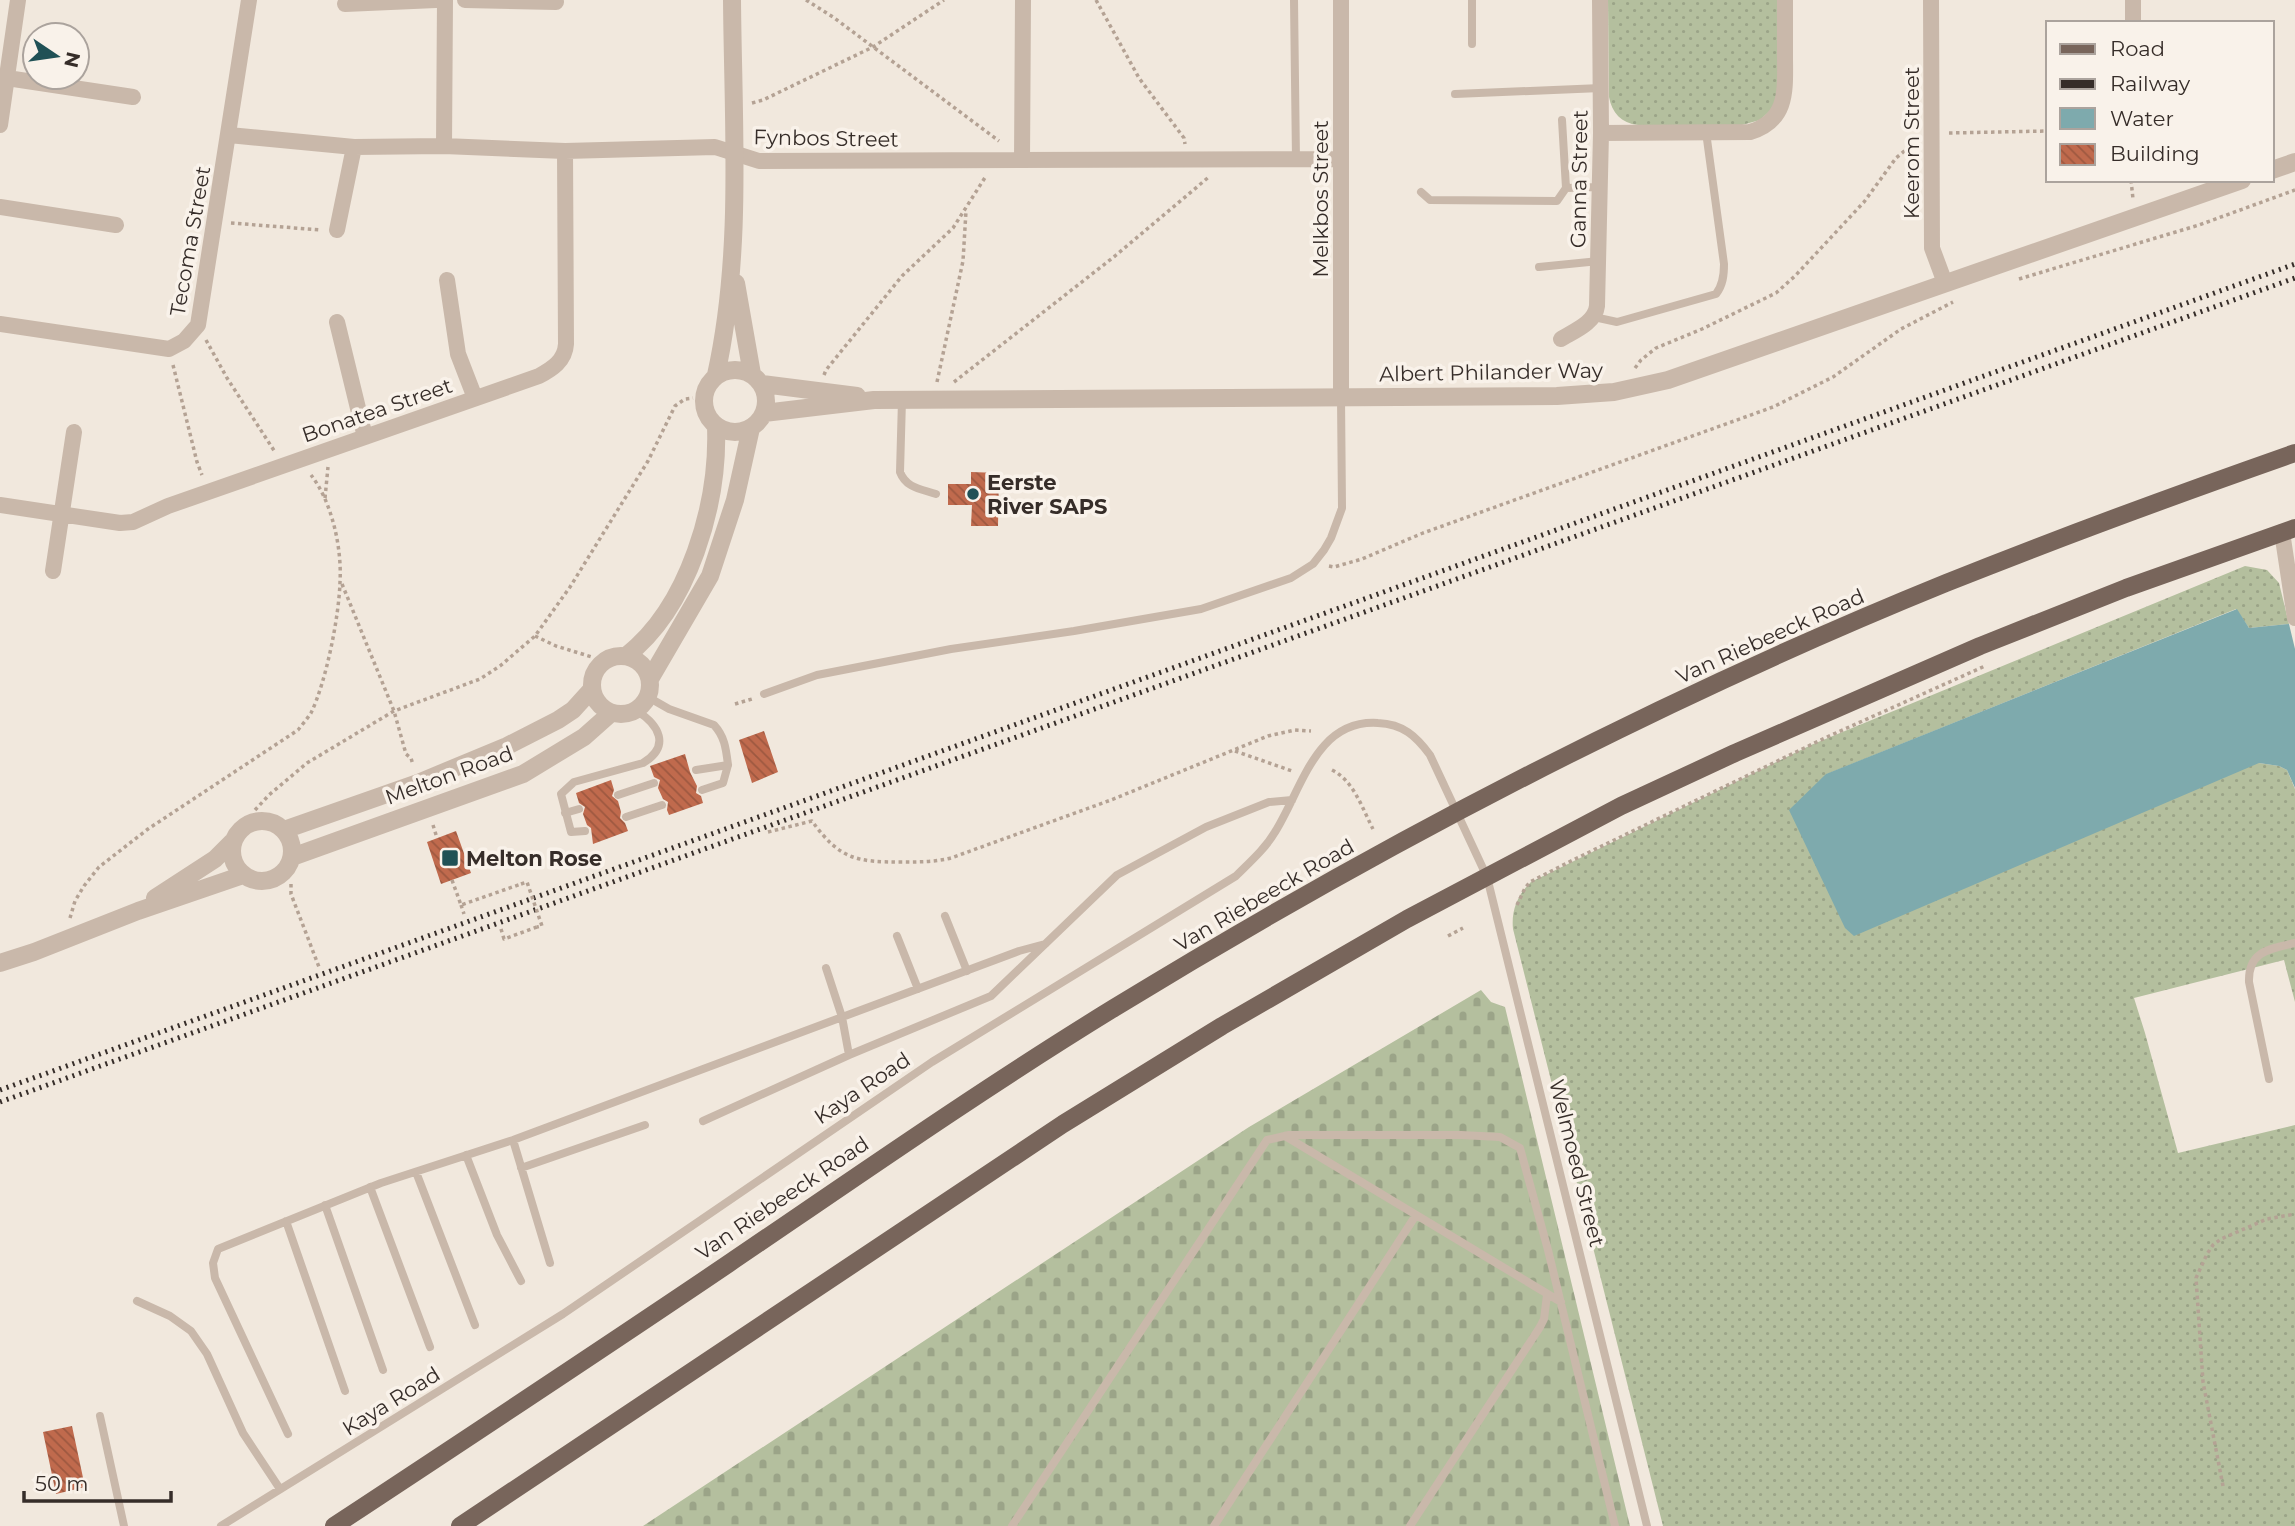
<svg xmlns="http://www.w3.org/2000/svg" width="2295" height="1526" font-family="Montserrat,sans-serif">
<defs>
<pattern id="grass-dots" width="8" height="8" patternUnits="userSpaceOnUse" patternTransform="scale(1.75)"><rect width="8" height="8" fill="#b4bf9e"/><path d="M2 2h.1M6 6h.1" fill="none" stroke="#9ba488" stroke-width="1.8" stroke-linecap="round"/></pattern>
<pattern id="cemetery-stones" width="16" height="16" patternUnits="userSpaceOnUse" patternTransform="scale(1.75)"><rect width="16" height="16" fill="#b4bf9e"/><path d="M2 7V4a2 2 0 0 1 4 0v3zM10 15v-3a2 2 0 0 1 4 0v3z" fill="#9ba488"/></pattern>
<pattern id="building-back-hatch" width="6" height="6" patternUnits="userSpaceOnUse" patternTransform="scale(1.75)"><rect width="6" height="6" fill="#c06a4d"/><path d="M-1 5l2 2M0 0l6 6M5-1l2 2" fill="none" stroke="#9d5840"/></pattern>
</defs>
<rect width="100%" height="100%" fill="#f1e8dd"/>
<path fill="url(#grass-dots)" d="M 1608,0 L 1778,0 L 1779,93 L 1773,108 L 1760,120 L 1742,125 L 1638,125 C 1621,123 1612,113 1609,97 Z
M 2245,566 L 2267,570 L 2279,583 L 2289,624 L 2249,628 L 2236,609 L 1827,774 L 2259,763 L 2279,766 L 2287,770 L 2295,789 L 2295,1002 L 2284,960 L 2134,998 L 2145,1033 L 2178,1153 L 2295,1125 L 2295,1526 L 1663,1526 L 1513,929 C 1511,910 1518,894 1531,882 L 1811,745 Z"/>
<path fill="url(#cemetery-stones)" d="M 1481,990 L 1491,1002 L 1505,1007 L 1630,1526 L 643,1526 L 1249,1127 Z"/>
<path fill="#7eaaad" d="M 2237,609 L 2249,628 L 2289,624 L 2295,649 L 2295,788 L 2287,770 L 2279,766 L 2259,763 L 1854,936 L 1845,928 L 1789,810 L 1826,774 Z"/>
<path fill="url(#building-back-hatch)" d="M 971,472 L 999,473 L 998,526 L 971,526 L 972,505 L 948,505 L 948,484 L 971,484 Z
M 764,731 L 778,772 L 752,783 L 739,740 Z
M 685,754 L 690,772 L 697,786 L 696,793 L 701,796 L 703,803 L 669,815 L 667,810 L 668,802 L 663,799 L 658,788 L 660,780 L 654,777 L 650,766 Z
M 611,780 L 614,790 L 612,796 L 618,801 L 621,812 L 620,818 L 625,823 L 628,831 L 593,844 L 591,828 L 587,825 L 583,814 L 585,807 L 579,803 L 576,793 Z
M 456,831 L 471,873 L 441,884 L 427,842 Z
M 72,1426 L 85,1487 L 56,1494 L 43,1432 Z"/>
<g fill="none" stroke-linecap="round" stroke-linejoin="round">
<path stroke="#b4a294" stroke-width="3.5" stroke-dasharray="3.5 3.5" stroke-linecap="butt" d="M 806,0 L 833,17 L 999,141
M 1096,0 L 1139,78 L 1184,138 L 1185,144
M 752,103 L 763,100 L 873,47 L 944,0
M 1949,133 L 2048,131
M 2131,180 L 2133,199
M 231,223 L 321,230
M 2019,279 L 2199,225 L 2295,190
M 206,340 L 227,378 L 275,452
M 173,365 L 197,462 L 202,475
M 1635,368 L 1641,360 L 1656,348 L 1702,329 L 1776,293 L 1795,276 L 1864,202 L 1896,158 L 1914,143
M 824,375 L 826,370 L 902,276 L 953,228 L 986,176
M 937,382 L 963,261 L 966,211
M 954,382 L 1115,256 L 1210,176
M 325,498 L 328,467
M 1329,566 L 1334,567 L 1362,559 L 1423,533 L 1773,407 L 1833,377 L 1901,329 L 1953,302
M 342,584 L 394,711 L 406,754 L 411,758 L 413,765
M 535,636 L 556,646 L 592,657
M 735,704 L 752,699
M 1235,751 L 1292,771
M 1332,770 C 1354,781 1362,808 1373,829
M 255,810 L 269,795 L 307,763 L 394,711 L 480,679 L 500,666 L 535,636 L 570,587 L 648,461 L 675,406 L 685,399 L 693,398
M 433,825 L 437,838
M 768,832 L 812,821 C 840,860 857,862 902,862 C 919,862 935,862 951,858 L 1111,800 L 1268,736 L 1295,730 L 1311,731
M 452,880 L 461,905 L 521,884
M 291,884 L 291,894 L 319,967
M 461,905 L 464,914
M 1517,905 L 1525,888 L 1530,882 L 1573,860 L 1827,737 L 1985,666
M 70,918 L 75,901 L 84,886 L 99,867 L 148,829 L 298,730 C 302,725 307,719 311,713 C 326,682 339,617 340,582 C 342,548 332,502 311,475
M 501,929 L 504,939 L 537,927
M 1448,936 L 1463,928
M 2223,1486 L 2203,1382 L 2196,1278 L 2207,1254 L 2213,1245 L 2221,1239 L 2267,1219 L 2295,1214"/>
<path stroke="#c9b8aa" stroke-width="8" d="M 1294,0 L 1296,160
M 1472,0 L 1472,44
M 1455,94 L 1601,88
M 1566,188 L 1600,187
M 1421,192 L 1430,200 L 1557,201 L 1566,188 L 1562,120
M 1539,267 L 1599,261
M 1594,317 L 1617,322 L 1716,294 C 1723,285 1724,275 1724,264 L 1706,132
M 902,400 L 900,472 C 906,488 921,489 936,494
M 764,694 L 817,675 L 951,649 L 1074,631 L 1201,609 L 1291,578 L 1313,564 L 1324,550 L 1331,538 L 1342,508 L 1341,398
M 648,697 L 669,709 L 714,725 C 725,737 726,749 728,765 L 696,770
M 702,790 L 723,783 L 728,765
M 618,795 L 654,783
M 565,813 L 579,809
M 626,817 L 662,805
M 585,831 L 571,832 L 561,794 L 574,782 L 643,763 C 671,746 659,725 637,711
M 945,916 L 967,971
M 897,936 L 918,989
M 826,968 L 842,1017 L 849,1055
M 2269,1079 L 2249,982 C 2248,951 2269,949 2295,943
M 703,1121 L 849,1055 L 991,996 L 1117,875 L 1206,827 L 1269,802 L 1292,800
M 1285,1136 L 1561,1302
M 513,1140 L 550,1263
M 466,1155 L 497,1235 L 521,1281
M 521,1168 L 645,1125
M 416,1172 L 475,1325
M 370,1187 L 430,1347
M 325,1205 L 383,1370
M 286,1221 L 345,1391
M 137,1301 L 170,1316 L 191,1331 L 207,1354 L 243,1433 L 280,1489
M 100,1416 L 124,1526
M 288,1434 L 215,1278 L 213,1263 L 218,1249 L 381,1183 L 513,1140 L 1019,951 L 1045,944
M 221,1526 L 563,1314 L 932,1062 L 1236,876 C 1250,862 1265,849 1275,832 C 1302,789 1316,719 1378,723 C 1403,724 1416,736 1430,755 L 1487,877 L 1647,1526
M 1012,1526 L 1267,1140 L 1289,1135 L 1461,1135 L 1500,1137 L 1520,1148 L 1548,1250 L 1615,1526
M 1214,1526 L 1416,1215
M 1410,1526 L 1540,1327 L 1544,1319 L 1547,1295"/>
<path stroke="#c9b8aa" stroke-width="16" d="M 465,0 L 556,2
M 1341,0 L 1341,398
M 1931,0 L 1932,248 L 1945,283
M 345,4 L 436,0
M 2133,23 L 2133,0
M 7,78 L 133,97
M 0,125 L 18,0
M 1601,133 L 1750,132 C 1789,120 1785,89 1785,55 C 1785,37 1785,18 1785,0
M 229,135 L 354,147 L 444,146 L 565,151 L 715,147 L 759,161 L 1340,159
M 444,146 L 445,0
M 1022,160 L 1023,0
M 0,207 L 116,225
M 337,230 L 354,147
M 447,280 L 458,354 L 475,398
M 337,322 L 365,437
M 0,324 L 169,349 L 184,341 L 198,325 L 249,0
M 1561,339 C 1574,331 1595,323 1597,306 L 1601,133 L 1600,0
M 0,505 L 120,523 L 133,522 L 168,506 L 539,376 C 552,369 565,361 566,344 L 565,151
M 2282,532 L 2295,618
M 53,571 L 74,432"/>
<path stroke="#c9b8aa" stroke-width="18" d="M 2272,170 L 2295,162
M 736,283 L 752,374
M704 401a31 31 0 1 1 62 0a31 31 0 1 1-62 0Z
M 716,375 C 743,253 733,125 732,0
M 762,384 L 857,396
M 764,413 L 874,400 L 1557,396 L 1614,392 L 1668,380 L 2242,180
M592 685a29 29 0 1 1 58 0a29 29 0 1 1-58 0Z
M 626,656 C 689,607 719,504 716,426
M 650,679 L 710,576 L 735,500 L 751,428
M232 851a30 30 0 1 1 60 0a30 30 0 1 1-60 0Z
M 284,830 L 418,783 L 507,746 L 558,720 L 573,710 L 592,689
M 292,857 L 523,774 L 584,737 L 611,713
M 155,898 L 215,859 L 232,842
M 0,963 L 34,952 L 138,911 L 243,875"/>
<path stroke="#78655b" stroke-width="18" d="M 334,1526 C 466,1439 598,1352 728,1264 C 856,1177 982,1089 1114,1008 C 1379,846 1658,700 1946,583 C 2061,537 2178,494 2295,453
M 460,1526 L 1063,1124 L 1222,1026 L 1407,919 L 1621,806 L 1735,753 L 1980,646 L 2126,588 L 2295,528"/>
<path stroke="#362d29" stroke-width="5" stroke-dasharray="2 5" stroke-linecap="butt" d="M 0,1090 L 2295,264
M 0,1102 L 2295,278"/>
<path stroke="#b4a294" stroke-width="3.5" stroke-dasharray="3.5 3.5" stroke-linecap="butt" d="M 521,884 L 527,882 L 542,926 L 537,927"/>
</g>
<g fill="#205156" stroke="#f9f2ea" stroke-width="2.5">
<circle cx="973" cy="494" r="7"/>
<rect x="441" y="849" width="18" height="18" rx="3.5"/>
</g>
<g text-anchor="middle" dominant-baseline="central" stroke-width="7" stroke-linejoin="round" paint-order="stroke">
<g font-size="21" fill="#362d29" stroke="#f9f2ea">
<text transform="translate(826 138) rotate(1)">Fynbos Street</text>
<text transform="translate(1911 143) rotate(-90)">Keerom Street</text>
<text transform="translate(1579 179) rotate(-89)">Ganna Street</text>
<text transform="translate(1320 199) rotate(-90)">Melkbos Street</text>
<text transform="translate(190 241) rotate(-80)">Tecoma Street</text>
<text transform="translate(1491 372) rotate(-1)">Albert Philander Way</text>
<text transform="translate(377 410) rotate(-19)">Bonatea Street</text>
<text transform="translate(1770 636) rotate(-24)">Van Riebeeck Road</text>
<text transform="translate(449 775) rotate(-20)">Melton Road</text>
<text transform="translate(1264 895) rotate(-30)">Van Riebeeck Road</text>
<text transform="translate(862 1088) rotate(-34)">Kaya Road</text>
<text transform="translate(1577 1163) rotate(76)">Welmoed Street</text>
<text transform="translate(782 1198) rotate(-34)">Van Riebeeck Road</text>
<text transform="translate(391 1401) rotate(-32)">Kaya Road</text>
</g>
<g font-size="21" font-weight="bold" fill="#362d29" stroke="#f9f2ea" text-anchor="start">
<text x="987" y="482">Eerste<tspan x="987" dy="24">River SAPS</tspan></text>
<text x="466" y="858">Melton Rose</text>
</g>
</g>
<rect x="2046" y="21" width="228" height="161" fill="#f9f2ea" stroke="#aba39d" stroke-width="2"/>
<rect x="2060" y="44" width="35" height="10" fill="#78655b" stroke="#aba39d" stroke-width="2"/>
<text x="2110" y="56" font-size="21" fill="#362d29">Road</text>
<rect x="2060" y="79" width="35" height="10" fill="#362d29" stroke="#aba39d" stroke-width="2"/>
<text x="2110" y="91" font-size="21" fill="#362d29">Railway</text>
<rect x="2060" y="108" width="35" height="21" fill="#7eaaad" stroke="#aba39d" stroke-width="2"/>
<text x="2110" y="126" font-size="21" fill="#362d29">Water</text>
<rect x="2060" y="144" width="35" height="21" fill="url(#building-back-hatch)" stroke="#aba39d" stroke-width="2"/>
<text x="2110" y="161" font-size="21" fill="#362d29">Building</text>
<g transform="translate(56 56) rotate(103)"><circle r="33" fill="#f9f2ea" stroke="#aba39d" stroke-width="2"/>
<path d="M0-5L12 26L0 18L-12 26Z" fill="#205156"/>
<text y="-10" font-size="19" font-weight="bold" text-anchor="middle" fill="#362d29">N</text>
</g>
<path d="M24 1491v10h147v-10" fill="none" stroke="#362d29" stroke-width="3.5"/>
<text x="35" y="1491" font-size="21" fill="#362d29" stroke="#f9f2ea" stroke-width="5" paint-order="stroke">50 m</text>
</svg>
